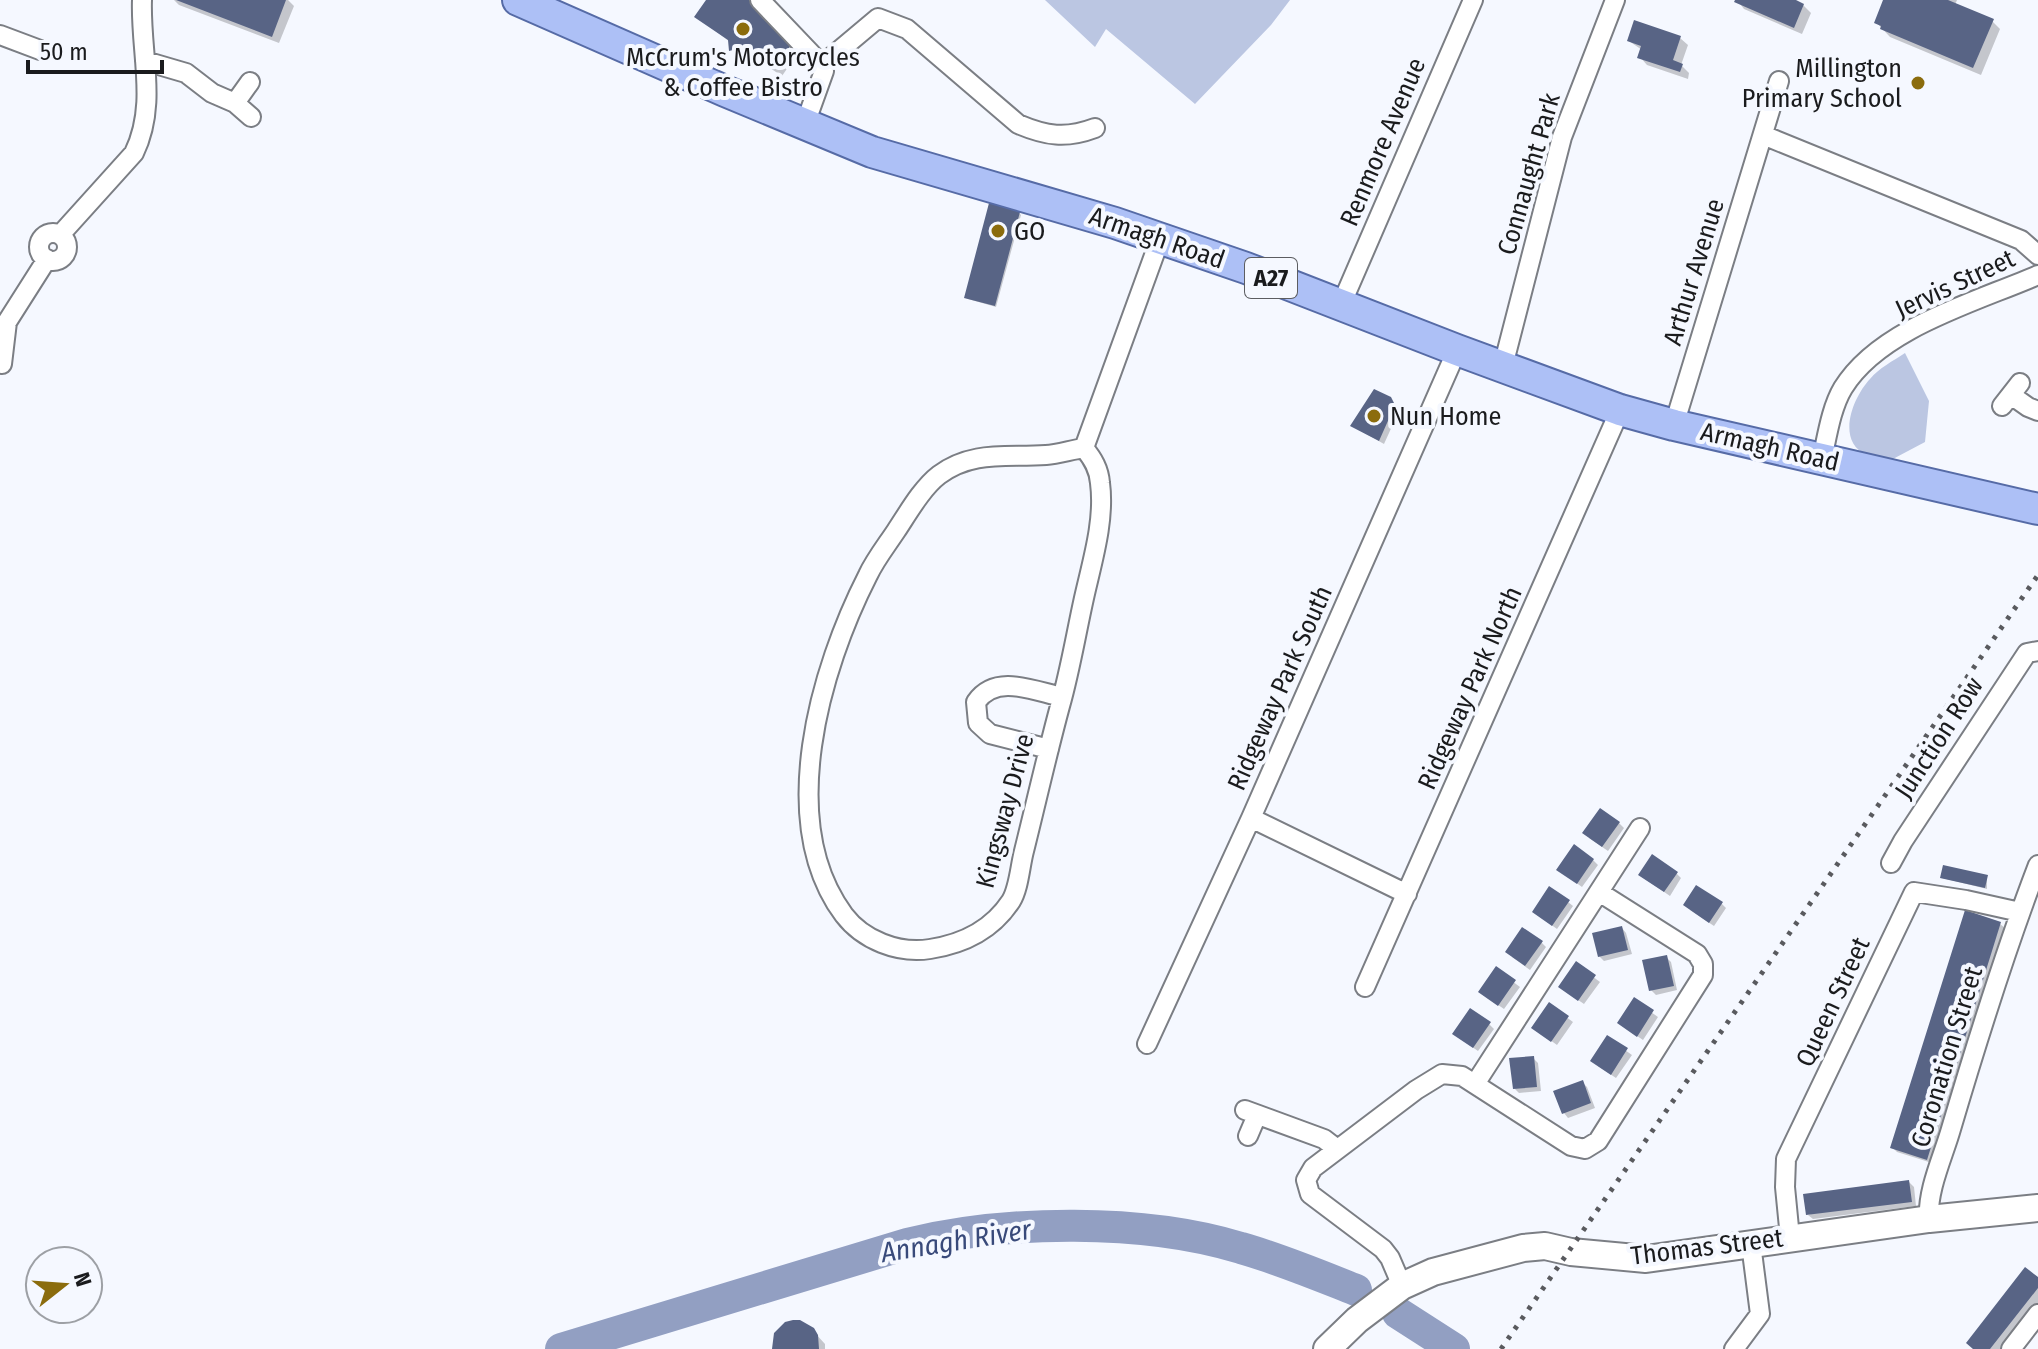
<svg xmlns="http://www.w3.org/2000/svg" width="2038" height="1349" font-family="'Fira Sans Condensed',sans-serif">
<rect width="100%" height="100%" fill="#f5f8ff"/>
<path fill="#bbc6e2" d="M 1045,0 L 1290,0 L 1271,25 L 1195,104 L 1106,29 L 1095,47 Z
M 1905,353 L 1929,401 L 1925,442 L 1891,460 C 1884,459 1874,458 1867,455 C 1835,441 1853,397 1870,379 C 1879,368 1893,361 1905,353 Z"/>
<path fill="#0003" d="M 174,0 L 288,0 L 294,6 L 279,43 L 179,5 Z
M 709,0 L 747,0 L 797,54 L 782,76 L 749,54 L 738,57 L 731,50 L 730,42 L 697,17 Z
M 1737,0 L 1791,0 L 1803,5 L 1811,13 L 1802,34 L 1744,9 Z
M 1885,0 L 1957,0 L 1955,5 L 1992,21 L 2000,29 L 1981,75 L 1890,37 L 1876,22 Z
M 1680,38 L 1688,45 L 1681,65 L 1689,73 L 1688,79 L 1647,65 L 1640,57 L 1642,50 L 1629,41 Z
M 1019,213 L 1021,215 L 996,307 L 968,299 L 966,298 Z
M 1390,398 L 1399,411 L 1384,444 L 1352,426 Z
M 1619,823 L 1624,828 L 1608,851 L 1589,838 Z
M 1593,860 L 1598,865 L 1582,887 L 1564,874 Z
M 1676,873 L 1681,878 L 1670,896 L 1645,879 Z
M 1987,877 L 1987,889 L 1942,878 Z
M 1568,902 L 1573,906 L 1557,929 L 1539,916 Z
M 1721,903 L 1726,908 L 1714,926 L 1690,910 Z
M 2000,924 L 2005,928 L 1932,1163 L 1897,1152 L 1893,1148 Z
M 1622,928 L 1626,933 L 1632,954 L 1604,961 L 1599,956 Z
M 1541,942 L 1546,947 L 1530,970 L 1512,957 Z
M 1666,957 L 1671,962 L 1677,990 L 1656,995 L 1651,990 Z
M 1576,964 L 1600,982 L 1584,1004 L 1565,991 Z
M 1496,969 L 1520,987 L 1504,1009 L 1485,996 Z
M 1634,1000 L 1658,1017 L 1643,1040 L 1624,1027 Z
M 1550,1005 L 1573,1022 L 1557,1045 L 1539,1032 Z
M 1489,1024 L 1494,1029 L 1478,1051 L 1459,1038 Z
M 1608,1038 L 1632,1055 L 1616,1078 L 1598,1066 Z
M 1533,1058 L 1538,1063 L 1541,1091 L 1519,1093 L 1514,1088 Z
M 1582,1082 L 1587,1087 L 1595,1108 L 1568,1118 L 1564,1113 Z
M 1909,1182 L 1914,1187 L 1916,1206 L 1813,1219 L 1808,1215 Z
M 2038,1280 L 2038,1305 L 2003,1349 L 1975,1349 Z
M 815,1333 L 825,1344 L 825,1349 L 774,1349 Z"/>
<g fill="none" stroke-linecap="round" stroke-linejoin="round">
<path stroke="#929fc2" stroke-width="32" d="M 1398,1313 L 1454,1349
M 561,1349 L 907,1244 C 1005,1220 1143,1218 1241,1248 C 1280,1259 1318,1275 1356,1290"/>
</g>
<path fill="#586485" d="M 176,0 L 286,0 L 272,37 Z
M 706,0 L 749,0 L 791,45 L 773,70 L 740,48 L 729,51 L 728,40 L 694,17 Z
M 1735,0 L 1796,0 L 1804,4 L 1794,28 L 1734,2 Z
M 1883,0 L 1948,0 L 1994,19 L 1973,68 L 1880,29 L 1881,26 L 1874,23 Z
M 1634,20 L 1681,36 L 1673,60 L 1683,64 L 1680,72 L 1637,58 L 1641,46 L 1627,41 Z
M 989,203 L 1020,212 L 995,306 L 964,298 Z
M 1374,389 L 1391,397 L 1395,405 L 1379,441 L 1350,426 Z
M 1600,808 L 1620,822 L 1602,847 L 1582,833 Z
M 1574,844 L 1594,859 L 1577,884 L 1556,870 Z
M 1652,854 L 1678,872 L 1664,892 L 1638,875 Z
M 1943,865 L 1988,875 L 1985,888 L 1940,878 Z
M 1696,885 L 1723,902 L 1709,923 L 1683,905 Z
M 1549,886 L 1570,900 L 1552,926 L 1532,912 Z
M 1965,910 L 2001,922 L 1927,1160 L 1890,1148 Z
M 1622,926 L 1628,950 L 1598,957 L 1592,933 Z
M 1522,927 L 1543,941 L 1525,966 L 1505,952 Z
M 1667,955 L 1674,986 L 1649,991 L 1642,960 Z
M 1576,961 L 1596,975 L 1578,1001 L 1558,987 Z
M 1496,966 L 1516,980 L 1498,1006 L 1478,992 Z
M 1634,997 L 1654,1010 L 1637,1037 L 1617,1023 Z
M 1549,1002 L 1569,1016 L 1551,1042 L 1531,1028 Z
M 1470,1008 L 1491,1022 L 1473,1048 L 1452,1034 Z
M 1607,1035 L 1628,1048 L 1611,1075 L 1590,1061 Z
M 1534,1056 L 1537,1087 L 1513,1089 L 1509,1058 Z
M 1583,1080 L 1591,1103 L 1562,1114 L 1553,1091 Z
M 1909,1180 L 1912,1202 L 1806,1215 L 1803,1194 Z
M 2025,1267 L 2038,1277 L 2038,1288 L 1990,1349 L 1973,1349 L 1966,1343 Z
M 793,1320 L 800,1320 L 814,1328 L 818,1335 L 819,1349 L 772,1349 L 774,1333 L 785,1322 Z"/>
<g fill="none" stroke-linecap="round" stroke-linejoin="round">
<defs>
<path id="street" d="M 760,0 L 822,65 L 824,71 L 805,124
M 0,35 L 40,50
M 145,61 L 186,73 L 212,93 L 235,103 L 251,117
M 822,65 L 878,18 L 907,29 L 1018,124 C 1046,136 1066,139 1095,128
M 235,103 L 250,82
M 1763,135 L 2021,240 L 2038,255
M39 247a14 14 0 1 1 28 0a14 14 0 1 1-28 0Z
M 60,235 L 134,153 C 158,104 140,52 142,0
M 1341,305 L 1473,0
M 2,364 L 7,322 L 47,259
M 1503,366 L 1562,137 L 1615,0
M 2011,395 L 2028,407 L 2038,411
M 2002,406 L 2020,383
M 1674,425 L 1779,81
M 1084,448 C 1071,450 1058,454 1046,455 C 1007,458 973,450 939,475 C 922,488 908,513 896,531 C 886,546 875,560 868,575 C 820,669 775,822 844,915 C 863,940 898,954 930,949 C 963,944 992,930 1011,901 C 1019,888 1020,866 1024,851 C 1036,803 1047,754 1060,706 C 1070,671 1076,634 1084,598 C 1092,562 1105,521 1100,483 C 1099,469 1093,459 1084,448 L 1160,239
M 1822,459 C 1827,437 1831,408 1843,388 C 1880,328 1976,302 2038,275
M 1049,749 L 990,734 L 978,723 L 976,702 C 996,673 1034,691 1062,697
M 1251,818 L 1407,894
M 1891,863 L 1903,841 L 2027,653 L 2038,651
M 1365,987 L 1620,410
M 1147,1044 L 1251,818 L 1457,350
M 1475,1084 L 1640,828
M 1245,1110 L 1324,1139 L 1337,1149
M 1248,1136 L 1257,1115
M 1929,1219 C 1927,1190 1943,1157 1951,1129 C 1977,1041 2005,951 2038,865
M 1790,1238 L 1785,1187 L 1786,1159 L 1914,892 L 1966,900 L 2020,912
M 1402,1286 L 1390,1258 L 1383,1249 L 1310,1194 L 1306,1180 L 1313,1168 L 1416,1090 L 1442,1074 L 1462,1076 L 1571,1146 L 1585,1149 L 1598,1141 L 1703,975 L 1703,964 L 1697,954 L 1599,892
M 1734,1349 L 1760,1314 L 1751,1244
M 2011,1349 L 2038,1314"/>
<path id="secondary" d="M 1327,1349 L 1357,1320 L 1402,1286 L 1433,1272 L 1523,1248 L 1545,1246 L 1571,1252 L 1646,1259 L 1929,1219 L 2038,1208"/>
<path id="primary" d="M 518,0 L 725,91 L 872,152 L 1115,223 L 1246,268 L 1457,350 L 1620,410 L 1674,425 L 2038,509"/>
</defs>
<use href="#street" stroke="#7b7e84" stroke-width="22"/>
<use href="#secondary" stroke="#7b7e84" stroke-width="30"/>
<use href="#primary" stroke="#566ba6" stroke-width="34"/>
<use href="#street" stroke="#fff" stroke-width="18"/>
<use href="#secondary" stroke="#fff" stroke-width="26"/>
<use href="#primary" stroke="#adc0f6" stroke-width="30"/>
<path stroke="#595a5e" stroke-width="5" stroke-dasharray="4 8" stroke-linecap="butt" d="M 1501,1349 L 2038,575"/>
</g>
<g fill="#8b6c0d" stroke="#f5f8ff" stroke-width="3">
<circle cx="743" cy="29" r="8"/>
<circle cx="1918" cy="83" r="8"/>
<circle cx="998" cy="231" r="8"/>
<circle cx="1374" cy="416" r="8"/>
</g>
<g text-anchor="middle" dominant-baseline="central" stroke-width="8" stroke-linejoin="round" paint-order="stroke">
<rect fill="#f5f8ff" stroke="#5c5d61" stroke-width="2" x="1245" y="258" width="52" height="40" rx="6"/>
<g font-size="24" font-weight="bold" fill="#1a1b1d">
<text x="1271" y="278">A27</text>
</g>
<g font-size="26" fill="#1a1b1d" stroke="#f5f8ff" text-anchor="start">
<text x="743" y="57" text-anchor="middle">McCrum's Motorcycles<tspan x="743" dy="30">&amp; Coffee Bistro</tspan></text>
<text x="1902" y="68" text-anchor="end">Millington<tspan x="1902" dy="30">Primary School</tspan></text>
<text x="1014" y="231">GO</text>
<text x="1390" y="416">Nun Home</text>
</g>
<g font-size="26" fill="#1a1b1d" stroke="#f5f8ff">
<text transform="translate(1383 142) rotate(-67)">Renmore Avenue</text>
<text transform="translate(1529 174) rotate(-74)">Connaught Park</text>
<text transform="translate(1157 238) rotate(19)">Armagh Road</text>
<text transform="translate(1694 272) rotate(-73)">Arthur Avenue</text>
<text transform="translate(1955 284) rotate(-25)">Jervis Street</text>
<text transform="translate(1770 447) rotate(13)">Armagh Road</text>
<text transform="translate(1280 688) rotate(-66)">Ridgeway Park South</text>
<text transform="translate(1470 688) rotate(-66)">Ridgeway Park North</text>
<text transform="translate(1939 738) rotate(-57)">Junction Row</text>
<text transform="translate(1005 811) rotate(-75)">Kingsway Drive</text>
<text transform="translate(1833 1002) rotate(-65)">Queen Street</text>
<text transform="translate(1947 1057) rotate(-73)">Coronation Street</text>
<text transform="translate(1707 1247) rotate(-7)">Thomas Street</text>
</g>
<g font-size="28" font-style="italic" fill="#394a7a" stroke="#f5f8ff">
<text transform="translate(956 1241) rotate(-9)">Annagh River</text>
</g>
</g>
<g transform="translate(64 1285) rotate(73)"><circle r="38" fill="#f5f8ff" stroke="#9da0a5" stroke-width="2"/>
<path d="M0-6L14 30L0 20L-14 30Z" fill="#8b6c0d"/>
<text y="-12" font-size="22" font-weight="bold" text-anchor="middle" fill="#1a1b1d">N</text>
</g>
<path d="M28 60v12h134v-12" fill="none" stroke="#1a1b1d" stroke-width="4"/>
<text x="40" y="60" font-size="24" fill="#1a1b1d" stroke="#f5f8ff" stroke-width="6" paint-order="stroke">50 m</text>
</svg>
